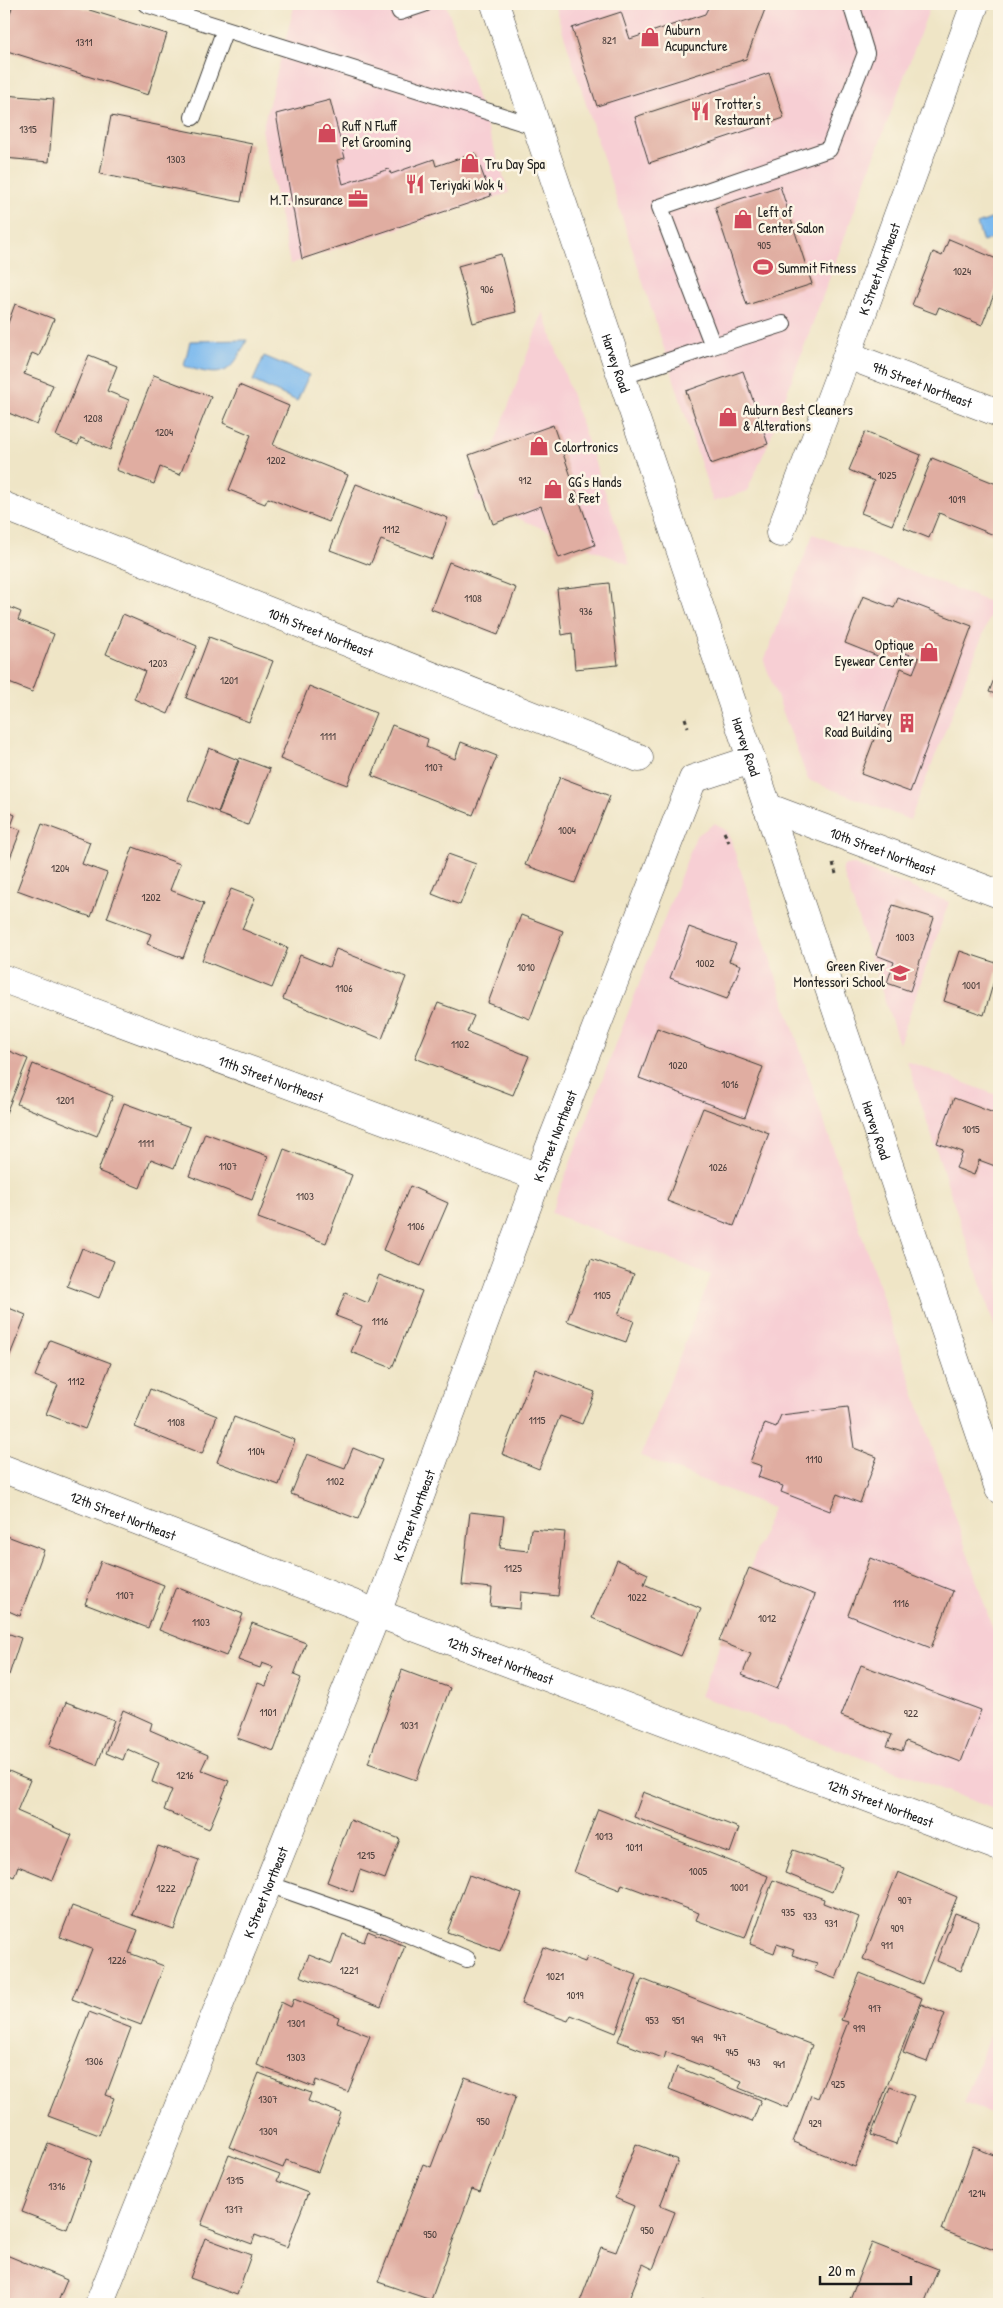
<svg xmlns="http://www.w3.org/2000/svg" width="1003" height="2308" font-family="'Patrick Hand',sans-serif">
<rect width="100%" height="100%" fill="#fcf5e5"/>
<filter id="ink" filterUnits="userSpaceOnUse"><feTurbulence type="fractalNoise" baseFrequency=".02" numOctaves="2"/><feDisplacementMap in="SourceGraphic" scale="10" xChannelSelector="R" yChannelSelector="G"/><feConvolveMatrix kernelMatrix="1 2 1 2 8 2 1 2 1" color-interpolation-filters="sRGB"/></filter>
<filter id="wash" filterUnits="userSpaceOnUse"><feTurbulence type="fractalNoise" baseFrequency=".0096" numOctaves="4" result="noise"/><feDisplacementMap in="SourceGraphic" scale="20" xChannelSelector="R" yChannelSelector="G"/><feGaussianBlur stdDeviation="1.12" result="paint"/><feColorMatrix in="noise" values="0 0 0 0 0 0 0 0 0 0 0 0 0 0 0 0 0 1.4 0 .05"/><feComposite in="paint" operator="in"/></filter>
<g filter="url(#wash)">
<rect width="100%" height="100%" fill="#efe5c6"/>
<path fill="#f7cfd4" d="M 283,4 L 446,4 L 509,193 L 290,264 L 262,130 L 294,7 Z
M 554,4 L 931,4 L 768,444 L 747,491 L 713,502 Z
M 543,311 L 630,565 L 474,500 Z
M 813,534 L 995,604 L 910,820 L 808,780 L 764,661 Z
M 715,823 L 728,832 L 999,1648 L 999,1811 L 700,1696 L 773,1508 L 641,1456 L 711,1275 L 551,1213 L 696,836 Z
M 852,864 L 949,902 L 899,1044 L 842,869 L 845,865 Z
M 907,1061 L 999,1096 L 999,1340 Z
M 999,2010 L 999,2116 L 964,2103 Z"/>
<path fill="#7bb9ee" stroke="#4c6a85" d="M 999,216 L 999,236 L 983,242 L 977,224 Z
M 247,340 C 230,377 221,378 184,366 L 190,341 Z
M 264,356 L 309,375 L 297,401 L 253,381 Z"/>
<g id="blocks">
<path fill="#e0ada1" d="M 13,4 L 70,4 L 167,34 L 148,95 L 4,50 L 4,32 Z
M 710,4 L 767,4 L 746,59 L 597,106 L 572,28 L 621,12 L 630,39 L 705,14 Z
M 769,73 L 784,118 L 649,163 L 635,117 Z
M 4,95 L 54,99 L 49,162 L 4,158 Z
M 330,100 L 345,158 L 337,160 L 343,184 L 389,169 L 391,174 L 434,159 L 436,166 L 475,153 L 491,196 L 302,259 L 276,114 Z
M 111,116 L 252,144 L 241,202 L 100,174 Z
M 780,186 L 812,284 L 747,305 L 715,207 Z
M 949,239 L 999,260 L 999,282 L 982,325 L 939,307 L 936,314 L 912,305 L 933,252 L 942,256 Z
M 501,254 L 516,312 L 473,323 L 458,266 Z
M 15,304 L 54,319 L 39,356 L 32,353 L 24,374 L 53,385 L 37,425 L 4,411 L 4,351 L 7,343 L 4,341 L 4,334 Z
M 89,355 L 117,366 L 107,391 L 129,400 L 110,450 L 81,438 L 78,445 L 56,436 Z
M 743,371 L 768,444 L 711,464 L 686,391 Z
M 154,375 L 211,397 L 180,475 L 160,467 L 154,484 L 116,470 Z
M 239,385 L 289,406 L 273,445 L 348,475 L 329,522 L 268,498 L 265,504 L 229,490 L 251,435 L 223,423 Z
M 553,425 L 595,545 L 559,558 L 541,506 L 493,524 L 469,455 Z
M 865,432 L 921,455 L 892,525 L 861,513 L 874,481 L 849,470 Z
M 932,458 L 999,485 L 999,537 L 939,513 L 929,538 L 904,528 Z
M 356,484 L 448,518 L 432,559 L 381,540 L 370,565 L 330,550 Z
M 449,562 L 516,588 L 498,635 L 431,609 Z
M 609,583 L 618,665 L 575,669 L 572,633 L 562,635 L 557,589 Z
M 863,596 L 894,608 L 898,598 L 972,626 L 910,792 L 861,774 L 901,668 L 913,673 L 919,658 L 905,653 L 900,665 L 845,643 Z
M 4,605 L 21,612 L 18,620 L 54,634 L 32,692 L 4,681 Z
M 123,614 L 197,646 L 168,714 L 134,699 L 145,671 L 106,654 Z
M 209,637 L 273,661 L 249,722 L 186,698 Z
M 999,666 L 999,695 L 989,692 Z
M 309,686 L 376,713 L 347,785 L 280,759 Z
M 392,725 L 428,739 L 426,747 L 455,759 L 461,742 L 497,756 L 473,815 L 372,776 Z
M 209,748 L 238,760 L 218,812 L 188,800 Z
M 240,758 L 270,769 L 248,825 L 218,814 Z
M 560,777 L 610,796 L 575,883 L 525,865 Z
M 4,810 L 15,815 L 11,826 L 21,830 L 4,873 Z
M 42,824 L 90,842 L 82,864 L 107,873 L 91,917 L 17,890 Z
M 133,847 L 180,864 L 170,890 L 204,903 L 183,958 L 147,944 L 151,934 L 107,918 Z
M 448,854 L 476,864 L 460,905 L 432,894 Z
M 231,889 L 255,898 L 242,929 L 288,948 L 272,988 L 202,960 Z
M 893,905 L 934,918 L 910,991 L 887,983 L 894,962 L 876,955 Z
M 521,915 L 563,931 L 530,1019 L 488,1003 Z
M 689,927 L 736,944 L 729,961 L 741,965 L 727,999 L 670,978 Z
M 336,949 L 406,977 L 382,1039 L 283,999 L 300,955 L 329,967 Z
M 960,951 L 999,964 L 984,1015 L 944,1001 Z
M 438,1003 L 474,1016 L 467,1032 L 529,1056 L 513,1095 L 415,1058 Z
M 657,1028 L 763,1067 L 745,1117 L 639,1078 Z
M 4,1049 L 28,1059 L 4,1118 Z
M 33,1064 L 113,1096 L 97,1136 L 17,1104 Z
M 954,1098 L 999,1115 L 999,1155 L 995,1166 L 979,1160 L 974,1175 L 956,1168 L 963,1152 L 937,1143 Z
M 124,1103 L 190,1127 L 174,1168 L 151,1159 L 140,1188 L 98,1171 Z
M 703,1108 L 769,1133 L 734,1226 L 667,1201 Z
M 205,1133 L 268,1156 L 252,1200 L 189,1176 Z
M 284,1149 L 352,1175 L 326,1243 L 258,1218 Z
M 410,1186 L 448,1203 L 421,1266 L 383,1250 Z
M 82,1248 L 114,1261 L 99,1298 L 67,1286 Z
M 591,1259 L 634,1274 L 618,1315 L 634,1321 L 626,1342 L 567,1321 Z
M 379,1275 L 422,1291 L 392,1368 L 351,1352 L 362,1326 L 336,1316 L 345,1293 L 368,1303 Z
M 4,1306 L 26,1315 L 4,1370 Z
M 50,1340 L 111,1363 L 85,1429 L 46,1414 L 58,1385 L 35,1376 Z
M 535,1369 L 595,1392 L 582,1424 L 560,1416 L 539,1469 L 502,1454 Z
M 150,1389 L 217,1416 L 202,1454 L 135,1427 Z
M 848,1407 L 854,1448 L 877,1457 L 860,1503 L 837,1494 L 830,1511 L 781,1492 L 783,1486 L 758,1477 L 762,1466 L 750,1462 L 765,1423 L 776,1427 L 781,1415 Z
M 234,1417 L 295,1440 L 279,1485 L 217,1462 Z
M 353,1448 L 382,1460 L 358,1519 L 291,1494 L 307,1454 L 345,1468 Z
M 470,1512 L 504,1516 L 500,1548 L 528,1551 L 531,1529 L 565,1532 L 558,1596 L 521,1592 L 520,1609 L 490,1606 L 492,1588 L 462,1585 Z
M 7,1536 L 44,1550 L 20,1616 L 4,1609 L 4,1545 Z
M 870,1558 L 953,1591 L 931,1648 L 848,1615 Z
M 617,1560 L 648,1574 L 644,1584 L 701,1609 L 681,1656 L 592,1618 Z
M 101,1561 L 164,1585 L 148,1628 L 85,1604 Z
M 749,1568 L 815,1595 L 777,1689 L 742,1675 L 751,1654 L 719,1641 Z
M 176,1587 L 243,1614 L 226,1656 L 159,1630 Z
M 252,1623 L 306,1643 L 294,1675 L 301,1678 L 274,1751 L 237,1738 L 258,1683 L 266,1686 L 273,1667 L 262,1663 L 260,1668 L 238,1660 Z
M 4,1632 L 21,1638 L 9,1675 L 4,1673 Z
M 861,1665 L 981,1710 L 961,1762 L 906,1741 L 902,1751 L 887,1746 L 892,1735 L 841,1716 Z
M 402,1670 L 450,1688 L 416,1780 L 368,1763 Z
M 66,1702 L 114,1720 L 97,1765 L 49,1746 Z
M 123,1710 L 152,1723 L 150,1730 L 208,1755 L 201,1770 L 229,1781 L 209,1829 L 164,1810 L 172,1790 L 152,1782 L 159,1763 L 127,1749 L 123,1760 L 106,1753 Z
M 4,1769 L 30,1780 L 17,1811 L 72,1835 L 53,1880 L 18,1866 L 14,1877 L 4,1873 Z
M 643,1792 L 739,1828 L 730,1853 L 634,1817 Z
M 598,1809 L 768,1876 L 745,1938 L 696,1920 L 699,1913 L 622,1884 L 620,1890 L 574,1872 Z
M 350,1820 L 400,1839 L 385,1879 L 360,1870 L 353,1892 L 327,1882 Z
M 158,1846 L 199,1860 L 174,1929 L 132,1915 Z
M 793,1850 L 842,1867 L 832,1892 L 785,1873 Z
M 898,1872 L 957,1897 L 922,1984 L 863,1959 Z
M 469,1875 L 522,1894 L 500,1951 L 447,1932 Z
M 773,1880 L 824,1899 L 823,1903 L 859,1917 L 836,1979 L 814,1971 L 817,1963 L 792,1955 L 794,1950 L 777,1944 L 774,1953 L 750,1944 Z
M 72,1906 L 138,1930 L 129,1953 L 164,1966 L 141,2025 L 72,1999 L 92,1949 L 60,1937 Z
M 955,1913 L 979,1922 L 961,1971 L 937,1961 Z
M 368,1931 L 405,1946 L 381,2007 L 300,1976 L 309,1955 L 332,1964 L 343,1934 L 364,1942 Z
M 543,1947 L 585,1962 L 587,1957 L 637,1975 L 616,2033 L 571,2015 L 568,2021 L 521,2004 Z
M 860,1973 L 922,1998 L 855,2167 L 793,2142 L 811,2095 L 818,2098 L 848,2022 L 841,2020 Z
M 642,1979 L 812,2045 L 788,2108 L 739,2088 L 742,2081 L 666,2052 L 664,2059 L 618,2041 Z
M 294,1999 L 339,2017 L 337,2023 L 370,2036 L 348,2092 L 316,2080 L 314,2087 L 257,2065 L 281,2002 L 291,2007 Z
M 921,2004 L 945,2014 L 927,2062 L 903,2053 Z
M 89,2012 L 131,2028 L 106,2095 L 114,2098 L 99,2135 L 48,2116 Z
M 677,2067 L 761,2100 L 752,2122 L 669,2089 Z
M 259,2073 L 311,2093 L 308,2101 L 341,2113 L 318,2172 L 286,2160 L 283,2168 L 229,2147 Z
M 465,2077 L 516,2096 L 480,2192 L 472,2189 L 431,2300 L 378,2282 L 423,2164 L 431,2167 Z
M 890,2087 L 914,2096 L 896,2144 L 871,2135 Z
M 48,2143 L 92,2160 L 67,2229 L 22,2212 Z
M 636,2144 L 678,2160 L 660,2206 L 675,2212 L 653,2269 L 643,2264 L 627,2304 L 579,2304 L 601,2247 L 616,2252 L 634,2206 L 615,2198 Z
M 973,2147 L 999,2157 L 999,2252 L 942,2230 Z
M 229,2155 L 280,2174 L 277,2181 L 308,2193 L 287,2247 L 255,2235 L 252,2244 L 201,2225 Z
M 205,2238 L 251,2255 L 237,2295 L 190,2278 Z
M 872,2243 L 938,2269 L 924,2304 L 848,2304 Z
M 4,2254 L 67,2280 L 57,2304 L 11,2304 L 4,2302 Z
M 703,2298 L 719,2304 L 701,2304 Z"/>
</g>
</g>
<g filter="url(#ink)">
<use href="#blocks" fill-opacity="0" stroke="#3c3a36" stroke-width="1"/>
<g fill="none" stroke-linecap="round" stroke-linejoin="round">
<defs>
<path id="lane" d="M 146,4 L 537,127
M 397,4 L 400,12 L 424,4
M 193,117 L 225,29
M 783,324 L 713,346 L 660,207 L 829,149 L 866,53 L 851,4
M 621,377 L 713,346
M 268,1884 L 388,1926 L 467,1959"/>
<g id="street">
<path id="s1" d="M 847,355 L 999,413"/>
<path id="s2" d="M 4,506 L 639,758"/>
<path id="s3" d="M 780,533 L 847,355 L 975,4"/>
<path id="s4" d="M 767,807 L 999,894"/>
<path id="s5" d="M 4,979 L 538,1177"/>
<path id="s6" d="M 4,1469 L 395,1620 L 999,1847"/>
<path id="s7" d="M 99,2304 L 377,1613 L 538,1177 L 693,779 L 751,760"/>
</g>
<g id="secondary">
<path id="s8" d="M 495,4 L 999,1489"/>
</g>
</defs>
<use href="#lane" stroke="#3c3a36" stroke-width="18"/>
<use href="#street" stroke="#3c3a36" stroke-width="29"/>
<use href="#secondary" stroke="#3c3a36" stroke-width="29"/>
<path stroke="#3c3a36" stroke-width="3" stroke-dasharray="4 4" stroke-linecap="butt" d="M 685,718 L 688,727
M 724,832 L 729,842
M 833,863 L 836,874"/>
<use href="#lane" stroke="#fff" stroke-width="16"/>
<use href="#street" stroke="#fff" stroke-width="28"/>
<use href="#secondary" stroke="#fff" stroke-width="28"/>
</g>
</g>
<defs>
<symbol id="shop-bare" viewBox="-9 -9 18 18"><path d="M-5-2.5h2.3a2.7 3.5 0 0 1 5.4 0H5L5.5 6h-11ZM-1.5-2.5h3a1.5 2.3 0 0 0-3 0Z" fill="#d1495b" stroke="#fcf5e5" stroke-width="2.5" paint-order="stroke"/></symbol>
<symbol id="restaurant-bare" viewBox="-9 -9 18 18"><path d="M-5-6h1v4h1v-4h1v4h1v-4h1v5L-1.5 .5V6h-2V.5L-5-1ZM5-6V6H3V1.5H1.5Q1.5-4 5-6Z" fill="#d1495b" stroke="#fcf5e5" stroke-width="2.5" paint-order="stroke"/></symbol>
<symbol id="office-bare" viewBox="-9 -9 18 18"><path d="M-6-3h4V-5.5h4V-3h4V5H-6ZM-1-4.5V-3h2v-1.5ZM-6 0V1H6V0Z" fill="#d1495b" stroke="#fcf5e5" stroke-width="2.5" paint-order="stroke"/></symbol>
<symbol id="stadium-bare" viewBox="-9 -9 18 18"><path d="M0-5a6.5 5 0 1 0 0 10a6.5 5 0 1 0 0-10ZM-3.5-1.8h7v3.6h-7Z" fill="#d1495b" stroke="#fcf5e5" stroke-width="2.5" paint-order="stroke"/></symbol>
<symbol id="building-bare" viewBox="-9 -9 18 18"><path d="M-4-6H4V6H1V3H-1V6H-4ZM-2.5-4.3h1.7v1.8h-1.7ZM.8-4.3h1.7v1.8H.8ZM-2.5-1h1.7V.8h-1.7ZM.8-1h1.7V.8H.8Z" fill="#d1495b" stroke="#fcf5e5" stroke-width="2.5" paint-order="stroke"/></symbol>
<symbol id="school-bare" viewBox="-9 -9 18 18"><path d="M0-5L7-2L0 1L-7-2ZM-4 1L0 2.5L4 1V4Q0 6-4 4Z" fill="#d1495b" stroke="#fcf5e5" stroke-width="2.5" paint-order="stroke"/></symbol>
</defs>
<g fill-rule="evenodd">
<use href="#shop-bare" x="636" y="23" width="28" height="28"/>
<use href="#restaurant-bare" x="686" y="97" width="28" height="28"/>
<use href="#shop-bare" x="313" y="119" width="28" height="28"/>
<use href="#shop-bare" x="456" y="149" width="28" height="28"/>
<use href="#restaurant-bare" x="401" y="170" width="28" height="28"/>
<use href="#office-bare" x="344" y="185" width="28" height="28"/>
<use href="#shop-bare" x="729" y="205" width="28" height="28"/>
<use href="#stadium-bare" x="749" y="253" width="28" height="28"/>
<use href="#shop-bare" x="714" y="403" width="28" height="28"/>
<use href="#shop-bare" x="525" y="432" width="28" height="28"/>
<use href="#shop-bare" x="539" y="475" width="28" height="28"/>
<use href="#shop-bare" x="915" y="638" width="28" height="28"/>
<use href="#building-bare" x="893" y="709" width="28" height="28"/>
<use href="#school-bare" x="886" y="959" width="28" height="28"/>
</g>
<g text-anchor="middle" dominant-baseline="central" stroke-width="5" stroke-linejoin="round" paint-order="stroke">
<g font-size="11" fill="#4d403d">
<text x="609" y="40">821</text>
<text x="84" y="42">1311</text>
<text x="28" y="129">1315</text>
<text x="176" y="159">1303</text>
<text x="764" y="245">905</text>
<text x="962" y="271">1024</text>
<text x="487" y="289">906</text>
<text x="93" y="418">1208</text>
<text x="164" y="432">1204</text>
<text x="276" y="460">1202</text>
<text x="887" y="475">1025</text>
<text x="525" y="480">912</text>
<text x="957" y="499">1019</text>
<text x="391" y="529">1112</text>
<text x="473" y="598">1108</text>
<text x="586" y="611">936</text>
<text x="158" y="663">1203</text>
<text x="229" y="680">1201</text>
<text x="328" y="736">1111</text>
<text x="434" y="767">1107</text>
<text x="567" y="830">1004</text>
<text x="60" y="868">1204</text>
<text x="151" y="897">1202</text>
<text x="905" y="937">1003</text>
<text x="705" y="963">1002</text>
<text x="526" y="967">1010</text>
<text x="971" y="985">1001</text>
<text x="344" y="988">1106</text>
<text x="460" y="1044">1102</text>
<text x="678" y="1065">1020</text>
<text x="730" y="1084">1016</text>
<text x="65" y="1100">1201</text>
<text x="971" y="1129">1015</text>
<text x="146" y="1143">1111</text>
<text x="228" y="1166">1107</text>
<text x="718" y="1167">1026</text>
<text x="305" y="1196">1103</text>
<text x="416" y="1226">1106</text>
<text x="602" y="1295">1105</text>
<text x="380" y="1321">1116</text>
<text x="76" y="1381">1112</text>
<text x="537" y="1420">1115</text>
<text x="176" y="1422">1108</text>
<text x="256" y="1451">1104</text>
<text x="814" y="1459">1110</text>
<text x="335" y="1481">1102</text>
<text x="513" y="1568">1125</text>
<text x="125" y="1595">1107</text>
<text x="637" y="1597">1022</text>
<text x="901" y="1603">1116</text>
<text x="767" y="1618">1012</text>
<text x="201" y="1622">1103</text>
<text x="268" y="1712">1101</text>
<text x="911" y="1713">922</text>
<text x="409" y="1725">1031</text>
<text x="185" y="1775">1216</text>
<text x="604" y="1836">1013</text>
<text x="634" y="1847">1011</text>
<text x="366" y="1855">1215</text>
<text x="698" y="1871">1005</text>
<text x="739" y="1887">1001</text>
<text x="166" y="1888">1222</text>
<text x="905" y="1900">907</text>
<text x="788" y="1912">935</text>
<text x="810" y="1916">933</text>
<text x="831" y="1923">931</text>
<text x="897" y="1928">909</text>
<text x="887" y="1945">911</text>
<text x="117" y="1960">1226</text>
<text x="349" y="1970">1221</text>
<text x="555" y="1976">1021</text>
<text x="575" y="1995">1019</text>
<text x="875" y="2008">917</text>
<text x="652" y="2020">953</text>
<text x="678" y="2020">951</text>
<text x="296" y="2023">1301</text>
<text x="859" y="2028">919</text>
<text x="720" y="2037">947</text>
<text x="697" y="2039">949</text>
<text x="732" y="2052">945</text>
<text x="296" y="2057">1303</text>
<text x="94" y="2061">1306</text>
<text x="754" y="2062">943</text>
<text x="779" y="2064">941</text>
<text x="838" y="2084">925</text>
<text x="268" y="2099">1307</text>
<text x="483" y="2121">950</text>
<text x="815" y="2123">929</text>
<text x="268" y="2131">1309</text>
<text x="235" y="2180">1315</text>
<text x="57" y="2186">1316</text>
<text x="977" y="2193">1214</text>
<text x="234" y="2209">1317</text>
<text x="647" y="2230">950</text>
<text x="430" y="2234">950</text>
</g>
<g font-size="14" fill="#1c1c1c" stroke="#fcf5e5" text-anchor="start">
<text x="665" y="29">Auburn<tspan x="665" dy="16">Acupuncture</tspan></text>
<text x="715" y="103">Trotter's<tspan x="715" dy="16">Restaurant</tspan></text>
<text x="342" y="125">Ruff N Fluff<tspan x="342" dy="16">Pet Grooming</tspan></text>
<text x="485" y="163">Tru Day Spa</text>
<text x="430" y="184">Teriyaki Wok 4</text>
<text x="343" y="199" text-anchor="end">M.T. Insurance</text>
<text x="758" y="211">Left of<tspan x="758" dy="16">Center Salon</tspan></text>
<text x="778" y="267">Summit Fitness</text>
<text x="743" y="409">Auburn Best Cleaners<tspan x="743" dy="16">&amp; Alterations</tspan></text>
<text x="554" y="446">Colortronics</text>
<text x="568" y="481">GG's Hands<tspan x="568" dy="16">&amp; Feet</tspan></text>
<text x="914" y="644" text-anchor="end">Optique<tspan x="914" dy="16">Eyewear Center</tspan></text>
<text x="892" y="715" text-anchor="end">921 Harvey<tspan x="892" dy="16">Road Building</tspan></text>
<text x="885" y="965" text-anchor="end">Green River<tspan x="885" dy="16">Montessori School</tspan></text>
</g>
<g font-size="14" fill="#1c1c1c" stroke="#fcf5e5">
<text stroke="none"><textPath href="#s3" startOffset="282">K Street Northeast</textPath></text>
<text stroke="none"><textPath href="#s8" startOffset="379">Harvey Road</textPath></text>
<text stroke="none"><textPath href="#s1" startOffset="81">9th Street Northeast</textPath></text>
<text stroke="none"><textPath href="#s2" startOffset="341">10th Street Northeast</textPath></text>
<text stroke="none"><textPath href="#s8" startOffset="784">Harvey Road</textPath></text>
<text stroke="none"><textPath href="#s4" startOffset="124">10th Street Northeast</textPath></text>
<text stroke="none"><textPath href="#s5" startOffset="285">11th Street Northeast</textPath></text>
<text stroke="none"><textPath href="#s8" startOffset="1189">Harvey Road</textPath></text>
<text stroke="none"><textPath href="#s7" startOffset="1254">K Street Northeast</textPath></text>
<text stroke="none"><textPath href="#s6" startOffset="128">12th Street Northeast</textPath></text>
<text stroke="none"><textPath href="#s7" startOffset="849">K Street Northeast</textPath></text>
<text stroke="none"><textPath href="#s6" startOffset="532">12th Street Northeast</textPath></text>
<text stroke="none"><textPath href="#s6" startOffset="938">12th Street Northeast</textPath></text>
<text stroke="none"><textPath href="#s7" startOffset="444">K Street Northeast</textPath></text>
</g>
</g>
<rect width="1003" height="2308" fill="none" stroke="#fcf5e5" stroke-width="20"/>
<path d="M820 2276v8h91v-8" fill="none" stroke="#1c1c1c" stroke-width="2.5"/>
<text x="828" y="2276" font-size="15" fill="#1c1c1c" stroke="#fcf5e5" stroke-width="4" paint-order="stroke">20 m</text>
</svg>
